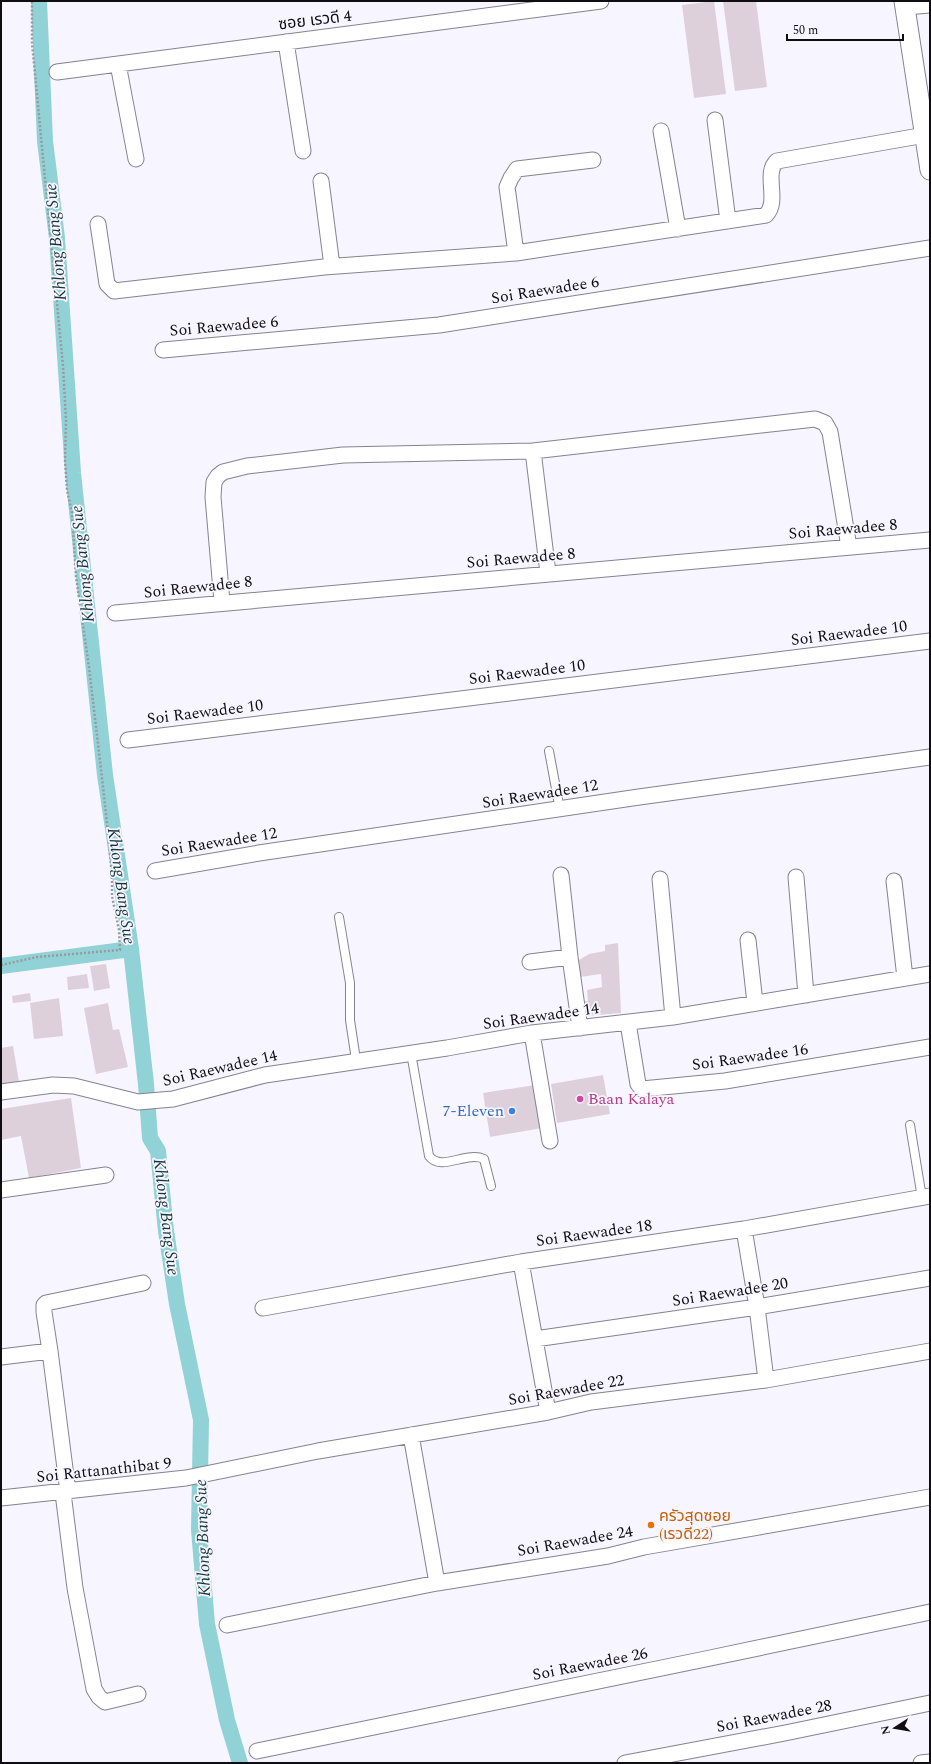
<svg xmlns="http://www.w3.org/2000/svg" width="931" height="1764" font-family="Spectral,'Noto Sans Thai',serif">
<rect width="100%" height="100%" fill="#f7f5ff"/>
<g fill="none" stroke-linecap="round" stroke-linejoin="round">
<path stroke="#90d2d5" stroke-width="16" d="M 39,1 L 45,141 L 57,238 L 73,473 L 105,775 L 131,949 L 146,1084 L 150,1138 L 158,1151 L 166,1231 L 177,1304 L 201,1420 L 199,1530 L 207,1624 L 227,1720 L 240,1763
M 1,966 L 131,949"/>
</g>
<path fill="#ded0db" d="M 714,1 L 726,94 L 694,98 L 682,5 Z
M 723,1 L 756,1 L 767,87 L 735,91 Z
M 618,943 L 621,1013 L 586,1016 L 584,1001 L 588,1001 L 587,990 L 602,987 L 601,974 L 580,977 L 579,960 L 589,954 L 605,951 L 605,945 Z
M 106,964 L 110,988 L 94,991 L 90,966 Z
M 87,974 L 89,988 L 68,990 L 67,977 Z
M 30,993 L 31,1001 L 13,1003 L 12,996 Z
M 59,998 L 63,1036 L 34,1039 L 30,1003 Z
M 108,1003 L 113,1030 L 119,1029 L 128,1067 L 96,1074 L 84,1008 Z
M 13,1046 L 19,1082 L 1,1085 L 1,1048 Z
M 603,1075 L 610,1114 L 557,1123 L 551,1084 Z
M 535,1085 L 542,1128 L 490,1137 L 483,1093 Z
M 71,1098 L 81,1168 L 29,1178 L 21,1136 L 1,1140 L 1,1109 Z"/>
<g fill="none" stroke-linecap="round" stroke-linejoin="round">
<defs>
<path id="service" d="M 549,751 L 560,810
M 339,917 L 350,983 L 350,1020 L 356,1060
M 411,1053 L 429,1156 C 441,1172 466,1151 484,1159 L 491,1186
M 910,1125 L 922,1198"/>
<path id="minor" d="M 905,7 L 930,5
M 286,42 L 303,151
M 118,64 L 136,159
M 57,72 L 601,1
M 715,120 L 728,221
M 661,131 L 678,229
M 321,181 L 332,266
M 98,224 L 107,284 L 114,291 L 324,267 L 516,253 L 766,215 C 780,201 763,173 777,161 L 925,135
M 516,253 L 507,187 L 511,178 L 517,169 L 593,160
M 163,350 L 439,325 L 930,248
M 533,451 L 548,573
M 222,602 L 213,497 L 214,482 L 218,476 L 223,472 L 247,466 L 343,455 L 533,451 L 815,419 L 825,423 L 830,432 L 849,547
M 115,613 L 930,540
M 128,740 L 930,641
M 155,871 L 259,853 L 639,797 L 930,757
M 561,875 L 570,957 L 580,1028
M 796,877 L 806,995
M 660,879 L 673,1017
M 894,881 L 905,978
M 748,940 L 755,1003
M 530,962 L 570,957
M 628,1023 L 638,1084 L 642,1089 L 725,1081 L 930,1047
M 532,1033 L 550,1141
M 1,1092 L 53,1085 L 74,1086 L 138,1102 L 173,1099 L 265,1075 L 447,1048 L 532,1033 L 673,1017 L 930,974
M 1,1190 L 106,1175
M 744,1229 L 757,1307 L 766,1380
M 521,1262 L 548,1412
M 263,1308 L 521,1262 L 744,1229 L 930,1196
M 535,1339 L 757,1307 L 930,1278
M 50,1351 L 44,1312 L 44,1305 L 46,1303 L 143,1283
M 1,1357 L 50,1351 L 68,1492
M 411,1435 L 437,1583
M 63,1493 L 75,1588 L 94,1689 L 99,1697 L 105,1702 L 138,1694
M 1,1498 L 186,1478 L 318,1451 L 548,1412 L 591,1402 L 766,1380 L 930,1351
M 227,1625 L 437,1583 L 608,1556 L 644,1547 L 930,1497
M 257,1751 C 482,1704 706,1660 930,1612
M 625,1763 L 785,1733 L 930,1703
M 921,1763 L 930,1762"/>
<path id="tertiary" d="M 904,1 L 930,170"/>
</defs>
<use href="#service" stroke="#858290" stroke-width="10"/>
<use href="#minor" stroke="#858290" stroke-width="17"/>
<use href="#tertiary" stroke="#858290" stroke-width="21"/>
<path stroke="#9a98a0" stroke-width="2.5" stroke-dasharray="2 2" stroke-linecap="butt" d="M 1,965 L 37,957 L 120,950 L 119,930 L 112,896 L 112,875 L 105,804 L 89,667 L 76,577 L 72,513 L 67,490 L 65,460 L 66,420 L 63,366 L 32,43 L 32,1"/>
<use href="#service" stroke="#fff" stroke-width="8"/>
<use href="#minor" stroke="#fff" stroke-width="15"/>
<use href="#tertiary" stroke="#fff" stroke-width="19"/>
</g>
<circle fill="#d1479c" stroke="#f7f5ff" stroke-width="1.5" cx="580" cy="1099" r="4"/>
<circle fill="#3f7fe0" stroke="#f7f5ff" stroke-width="1.5" cx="512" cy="1111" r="4"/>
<circle fill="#e8710a" stroke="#f7f5ff" stroke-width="1.5" cx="651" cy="1525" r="4"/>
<g text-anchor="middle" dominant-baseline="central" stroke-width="3.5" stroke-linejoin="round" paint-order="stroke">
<g font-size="16" fill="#0f0d12" stroke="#f7f5ff">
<text transform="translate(315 20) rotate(-7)">ซอย เรวดี 4</text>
<text transform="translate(545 290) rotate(-9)">Soi Raewadee 6</text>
<text transform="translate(224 326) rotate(-5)">Soi Raewadee 6</text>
<text transform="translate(843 529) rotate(-5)">Soi Raewadee 8</text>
<text transform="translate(521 558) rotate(-5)">Soi Raewadee 8</text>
<text transform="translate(198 587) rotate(-6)">Soi Raewadee 8</text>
<text transform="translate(849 633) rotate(-7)">Soi Raewadee 10</text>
<text transform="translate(527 672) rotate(-7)">Soi Raewadee 10</text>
<text transform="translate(205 712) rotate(-7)">Soi Raewadee 10</text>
<text transform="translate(540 794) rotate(-9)">Soi Raewadee 12</text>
<text transform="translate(219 842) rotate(-9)">Soi Raewadee 12</text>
<text transform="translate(541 1016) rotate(-8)">Soi Raewadee 14</text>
<text transform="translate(750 1057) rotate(-8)">Soi Raewadee 16</text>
<text transform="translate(220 1068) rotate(-13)">Soi Raewadee 14</text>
<text transform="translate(594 1233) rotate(-8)">Soi Raewadee 18</text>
<text transform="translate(730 1292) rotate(-9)">Soi Raewadee 20</text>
<text transform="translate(566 1390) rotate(-10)">Soi Raewadee 22</text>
<text transform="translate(104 1470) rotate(-6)">Soi Rattanathibat 9</text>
<text transform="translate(575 1541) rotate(-10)">Soi Raewadee 24</text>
<text transform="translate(590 1664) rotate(-11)">Soi Raewadee 26</text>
<text transform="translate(774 1716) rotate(-11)">Soi Raewadee 28</text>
</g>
<g font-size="16" fill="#b23c85" stroke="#f7f5ff" text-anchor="start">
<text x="588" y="1099">Baan Kalaya</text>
</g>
<g font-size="16" fill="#366cbe" stroke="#f7f5ff" text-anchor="end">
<text x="504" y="1111">7-Eleven</text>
</g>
<g font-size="16" fill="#c56008" stroke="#f7f5ff" text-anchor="start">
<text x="659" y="1516">ครัวสุดซอย<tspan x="659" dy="18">(เรวดี22)</tspan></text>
</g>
<g font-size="17" font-style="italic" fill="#143537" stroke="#f7f5ff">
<text transform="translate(56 242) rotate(-95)">Khlong Bang Sue</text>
<text transform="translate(83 564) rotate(-96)">Khlong Bang Sue</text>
<text transform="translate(121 886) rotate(82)">Khlong Bang Sue</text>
<text transform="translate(166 1217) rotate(83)">Khlong Bang Sue</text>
<text transform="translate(203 1538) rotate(-92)">Khlong Bang Sue</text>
</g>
</g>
<rect width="931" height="1764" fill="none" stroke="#0f0d12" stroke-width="4"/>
<g transform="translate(895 1728) rotate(258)" stroke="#f7f5ff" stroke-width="3" paint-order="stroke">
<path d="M0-3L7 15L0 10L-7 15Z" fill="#0f0d12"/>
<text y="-6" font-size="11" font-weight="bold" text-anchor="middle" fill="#0f0d12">N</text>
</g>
<path d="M787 34v6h116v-6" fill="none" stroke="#0f0d12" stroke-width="2"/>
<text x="793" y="34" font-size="12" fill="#0f0d12" stroke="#f7f5ff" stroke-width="3" paint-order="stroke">50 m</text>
</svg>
